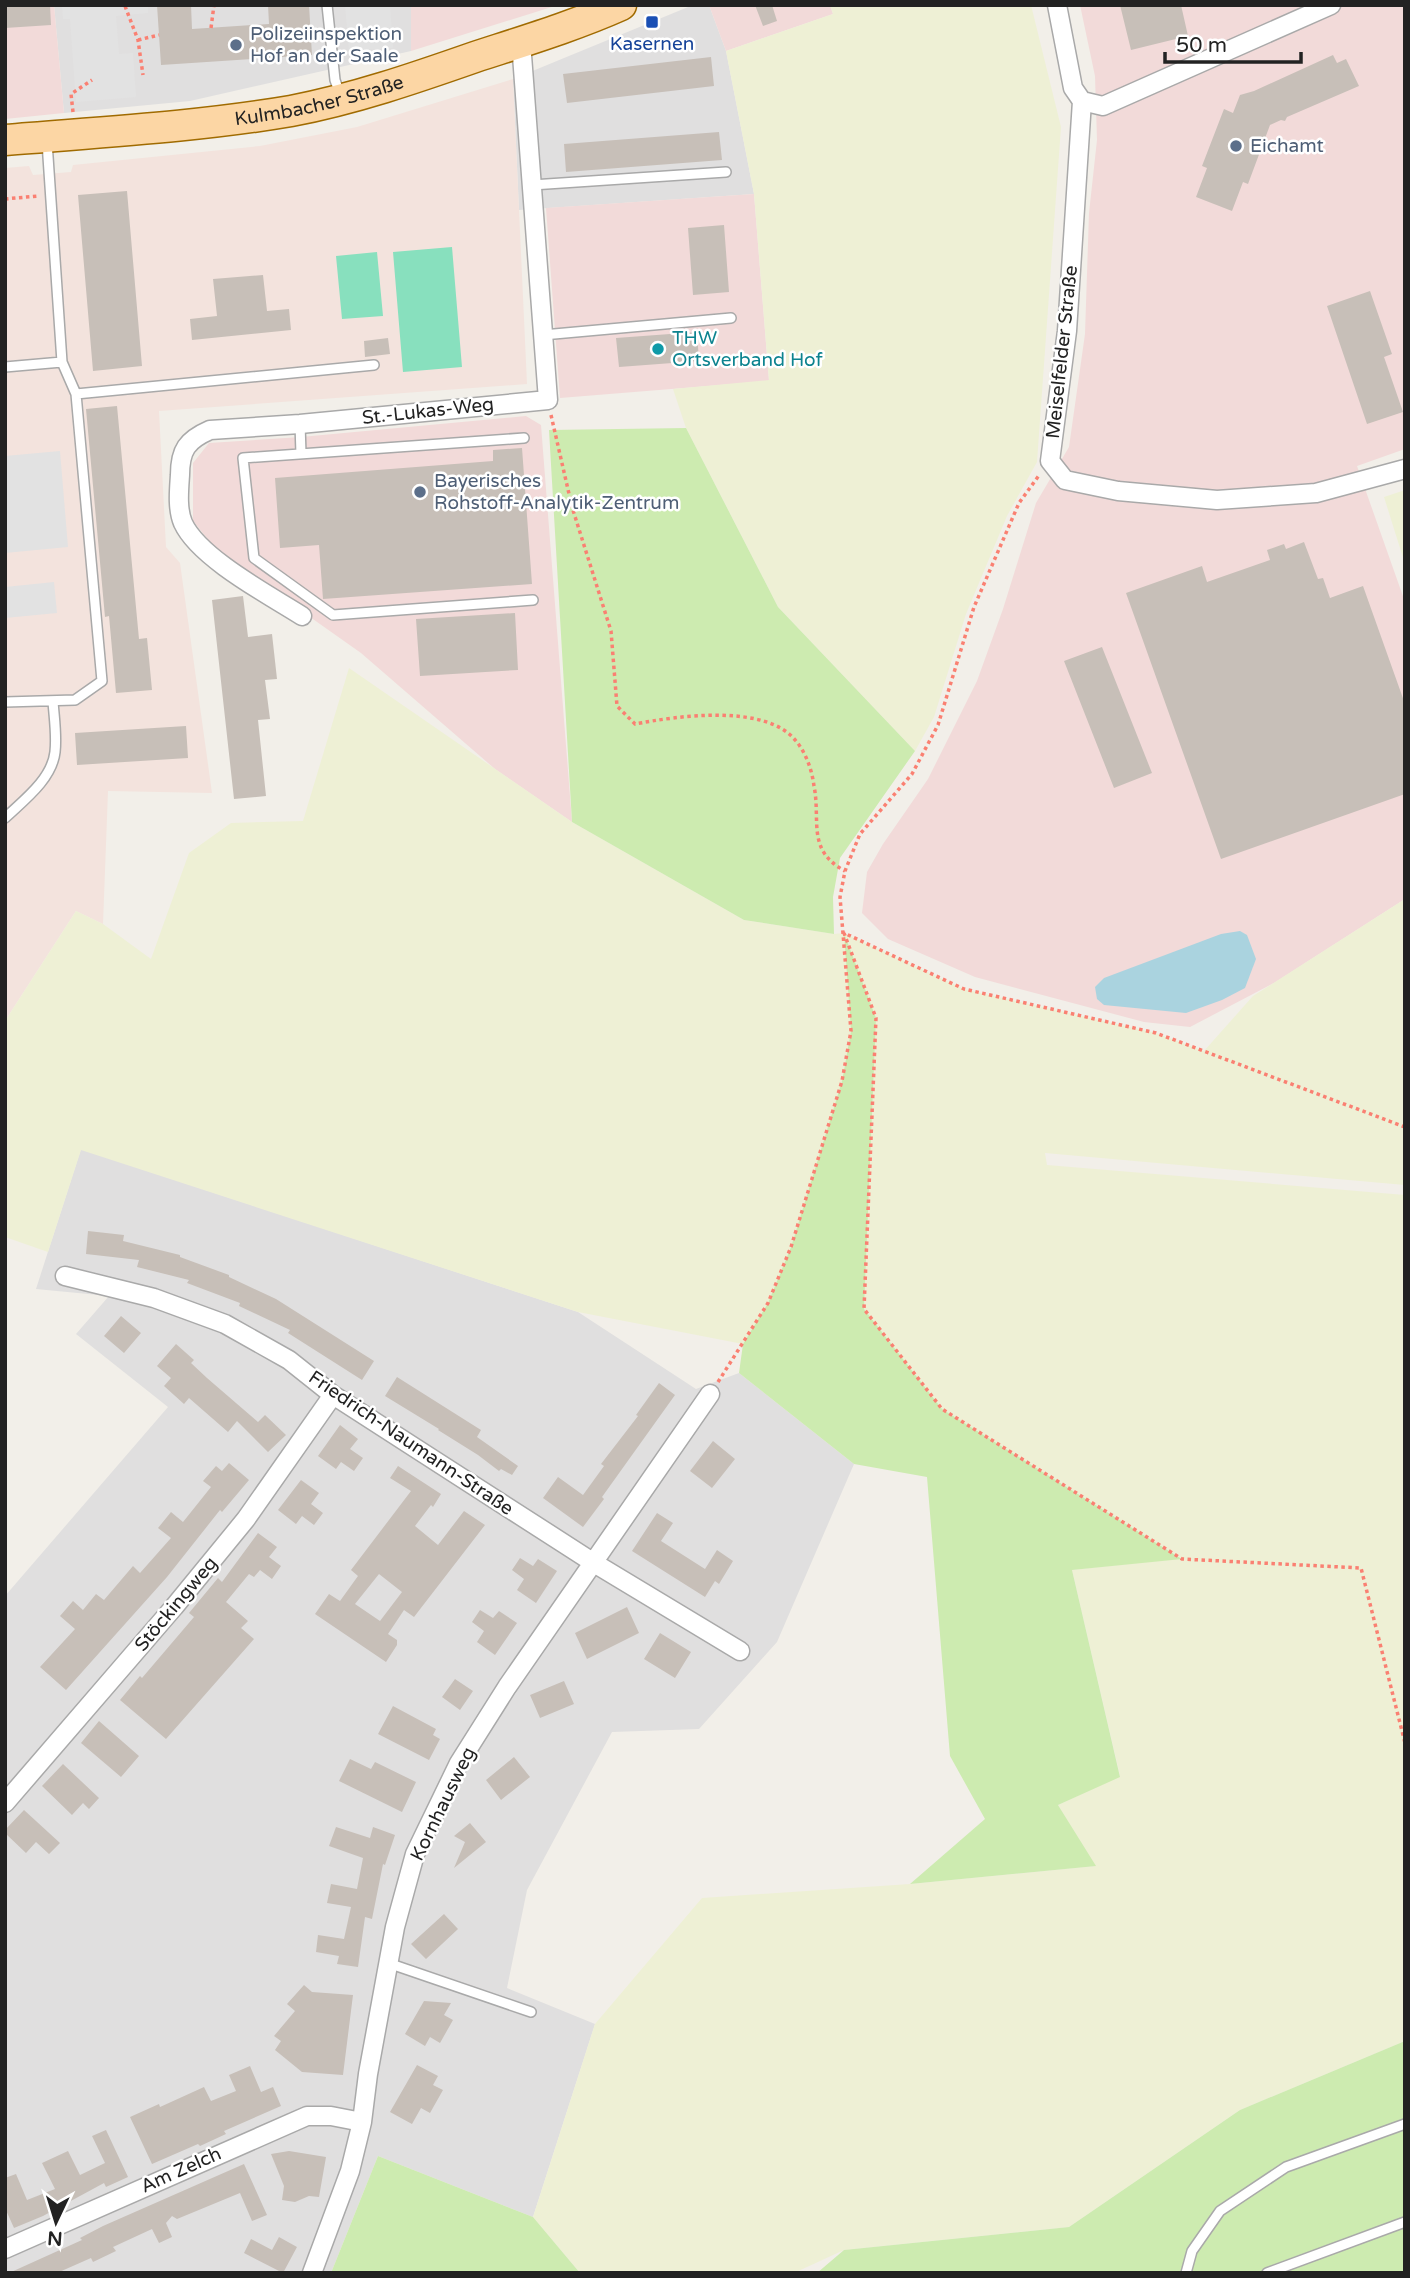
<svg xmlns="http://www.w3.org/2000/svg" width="1410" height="2278" font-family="'Varela Round',sans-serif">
<rect width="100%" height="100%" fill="#f2efe9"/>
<path fill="#e0dfdf" d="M 54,5 L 411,5 L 411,51 L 190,101 L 64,113 Z
M 693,5 L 709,5 L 726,51 L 754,194 L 519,210 L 513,79 Z
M 81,1149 L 578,1312 L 696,1389 L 739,1373 L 854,1464 L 777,1642 L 699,1729 L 612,1732 L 527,1890 L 507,1988 L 595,2024 L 533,2217 L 378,2156 L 331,2273 L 5,2273 L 5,1596 L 168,1407 L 76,1334 L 109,1296 L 36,1289 Z"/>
<path fill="#f2dad9" d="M 5,5 L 54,5 L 64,113 L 5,119 Z
M 411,5 L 558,5 L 411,51 Z
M 709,5 L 830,5 L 833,14 L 726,51 Z
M 1080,5 L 1405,5 L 1405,449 L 1357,466 L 1405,602 L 1405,899 L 1274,983 L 1190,1027 L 1144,1022 L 975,977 L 888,939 L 862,913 L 867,872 L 883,844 L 928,779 L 977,681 L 1003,609 L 1036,503 L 1069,447 L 1085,334 L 1089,213 L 1097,140 L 1095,76 Z
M 754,194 L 769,381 L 560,398 L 546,208 Z
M 526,416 L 541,425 L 572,822 L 495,769 L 361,653 L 218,552 L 193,521 L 193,463 L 209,443 L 301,437 Z"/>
<path fill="#f3e3dd" d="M 513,79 L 527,384 L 159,411 L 166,547 L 180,563 L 212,793 L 108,791 L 103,924 L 76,911 L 5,1021 L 5,168 L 29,166 L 33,175 L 71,172 L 73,165 L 260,146 L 357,127 Z"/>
<path fill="#eef0d5" d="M 830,5 L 1031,5 L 1061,127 L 1037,462 L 1007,516 L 966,614 L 934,717 L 915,751 L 778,607 L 686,428 L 673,389 L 769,380 L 754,194 L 726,51 L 833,14 Z
M 1405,490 L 1405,564 L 1384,497 Z
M 349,668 L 572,822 L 744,920 L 834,934 L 844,933 L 964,989 L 1156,1033 L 1204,1051 L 1253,996 L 1405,899 L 1405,1185 L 1045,1153 L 1047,1165 L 1405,1195 L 1405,2041 L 1240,2110 L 1069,2227 L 844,2250 L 794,2273 L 580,2273 L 533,2217 L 595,2024 L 702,1898 L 910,1884 L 1095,1866 L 1058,1805 L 1120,1776 L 1072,1570 L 1181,1558 L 942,1409 L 864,1309 L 876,1018 L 845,936 L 851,1031 L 842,1081 L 791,1247 L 768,1303 L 743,1344 L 578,1312 L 81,1150 L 48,1252 L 5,1237 L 5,1021 L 76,911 L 103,924 L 151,959 L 189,853 L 231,823 L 303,821 Z"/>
<path fill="#cdebb0" d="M 686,428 L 778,607 L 915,751 L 840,858 L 833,897 L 834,934 L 744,920 L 572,822 L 549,430 Z
M 844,933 L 876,1018 L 864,1309 L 942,1409 L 1182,1559 L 1072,1570 L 1120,1777 L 1058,1805 L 1096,1866 L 910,1884 L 985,1819 L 950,1756 L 927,1477 L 854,1464 L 739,1373 L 743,1344 L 768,1303 L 791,1247 L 842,1081 L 851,1031 Z
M 1405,2041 L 1405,2273 L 817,2273 L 844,2250 L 1069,2227 L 1240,2110 Z
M 378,2156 L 533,2217 L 580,2273 L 331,2273 Z"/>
<path fill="#88e0be" d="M 452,247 L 462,367 L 403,372 L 393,252 Z
M 377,252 L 383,316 L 342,319 L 336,256 Z"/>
<path fill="#e2e2e2" d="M 62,5 L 148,5 L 148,13 L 116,16 L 119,54 L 133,53 L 136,97 L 76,102 L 70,19 L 63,19 Z
M 345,5 L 390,5 L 393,48 L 349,51 Z
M 60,451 L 68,547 L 5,553 L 5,456 Z
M 54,582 L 57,613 L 5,618 L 5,587 Z"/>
<path fill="#aad3df" d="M 1240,931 L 1247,935 L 1256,959 L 1245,988 L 1222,1000 L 1186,1013 L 1104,1005 L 1097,999 L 1095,987 L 1104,978 L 1221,934 Z"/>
<path fill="#c7bfb8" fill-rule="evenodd" d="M 5,5 L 50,5 L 51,25 L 5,28 Z
M 157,5 L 191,5 L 192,29 L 269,24 L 268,5 L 309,5 L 312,55 L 161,65 Z
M 755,5 L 772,5 L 777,21 L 763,26 Z
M 1120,5 L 1181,5 L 1188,36 L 1131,50 Z
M 1333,55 L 1337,63 L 1346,59 L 1359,86 L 1287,117 L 1285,121 L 1281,120 L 1270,125 L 1248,184 L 1243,182 L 1232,211 L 1196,197 L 1207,168 L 1202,166 L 1224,109 L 1233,113 L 1240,95 L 1254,91 Z
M 711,57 L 714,86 L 567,103 L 563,74 Z
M 719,132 L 722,160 L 566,172 L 564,144 Z
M 127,191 L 142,366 L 93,371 L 78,195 Z
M 724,225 L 729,292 L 693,295 L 688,228 Z
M 263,275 L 267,311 L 289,309 L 291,330 L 192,340 L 190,319 L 217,316 L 213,279 Z
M 1370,291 L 1392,354 L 1384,357 L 1403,412 L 1367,424 L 1327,306 Z
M 697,332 L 699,361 L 619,367 L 616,338 Z
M 388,338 L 390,354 L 365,357 L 364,341 Z
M 117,406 L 139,639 L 147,638 L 152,690 L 116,693 L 109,616 L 105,617 L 86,409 Z
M 522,448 L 532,584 L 323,599 L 319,545 L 280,548 L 275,478 L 493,461 L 493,450 Z
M 1304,542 L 1318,579 L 1323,578 L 1330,598 L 1363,586 L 1405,704 L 1405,794 L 1221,859 L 1126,593 L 1202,566 L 1207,582 L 1270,560 L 1267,550 L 1284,544 L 1286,549 Z
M 243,596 L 248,637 L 272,634 L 277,679 L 265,680 L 270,719 L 258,720 L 266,796 L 234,799 L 212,600 Z
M 515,613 L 518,670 L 420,676 L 416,619 Z
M 1102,647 L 1152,773 L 1114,788 L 1064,661 Z
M 186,726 L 188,758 L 77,765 L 75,733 Z
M 88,1231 L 124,1235 L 123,1241 L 180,1255 L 180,1257 L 229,1275 L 229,1277 L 276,1299 L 374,1361 L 362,1380 L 288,1333 L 290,1330 L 239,1306 L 240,1303 L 187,1283 L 189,1280 L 137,1267 L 139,1260 L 86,1254 Z
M 121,1316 L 141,1333 L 124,1353 L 104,1336 Z
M 176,1344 L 194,1360 L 191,1363 L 207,1378 L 258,1422 L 265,1415 L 286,1435 L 268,1452 L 237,1421 L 228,1432 L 189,1398 L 184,1404 L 164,1386 L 171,1378 L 157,1366 Z
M 397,1377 L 481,1430 L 477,1437 L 518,1466 L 512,1475 L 501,1469 L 499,1471 L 478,1455 L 438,1430 L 439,1429 L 385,1396 Z
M 659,1383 L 675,1395 L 602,1497 L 604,1499 L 583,1527 L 543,1498 L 558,1477 L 583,1495 L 604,1466 L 601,1464 L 638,1416 L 636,1415 Z
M 340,1425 L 358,1439 L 350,1449 L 363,1458 L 354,1471 L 341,1462 L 336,1469 L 318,1456 Z
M 713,1441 L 735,1459 L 712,1488 L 690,1471 Z
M 229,1463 L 249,1480 L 222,1512 L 220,1510 L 167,1577 L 66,1690 L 40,1667 L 75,1629 L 60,1616 L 73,1601 L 83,1610 L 96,1594 L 104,1600 L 133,1566 L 140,1573 L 171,1538 L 158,1528 L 171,1512 L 183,1522 L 211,1487 L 203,1481 L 216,1466 L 222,1471 Z
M 398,1466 L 441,1494 L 433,1507 L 431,1505 L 415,1526 L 438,1545 L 464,1511 L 485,1525 L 414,1617 L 404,1610 L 388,1634 L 397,1640 L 397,1645 L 386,1662 L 315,1614 L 329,1594 L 340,1601 L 358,1576 L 351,1570 L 411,1491 L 390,1478 ZM 379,1574 L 402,1592 L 380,1621 L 355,1604 Z
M 301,1480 L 319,1493 L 311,1504 L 323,1513 L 314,1525 L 302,1516 L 296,1524 L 278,1510 Z
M 657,1513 L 673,1523 L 661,1541 L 705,1569 L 717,1550 L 733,1561 L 719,1584 L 715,1581 L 705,1597 L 632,1551 Z
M 258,1533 L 277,1547 L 269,1557 L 281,1566 L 272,1579 L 260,1570 L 254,1577 L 249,1574 L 226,1602 L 248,1621 L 241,1628 L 254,1639 L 166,1739 L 120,1700 L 140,1676 L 142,1678 L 194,1617 L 189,1613 L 218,1578 L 222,1582 Z
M 520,1558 L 533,1566 L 538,1559 L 557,1571 L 536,1603 L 517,1590 L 524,1579 L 512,1570 Z
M 627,1607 L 639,1633 L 587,1659 L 575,1633 Z
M 480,1610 L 493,1618 L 499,1611 L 517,1623 L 495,1655 L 477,1642 L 484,1631 L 472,1622 Z
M 660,1633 L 691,1652 L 675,1678 L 644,1659 Z
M 455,1679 L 473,1691 L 460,1710 L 442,1697 Z
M 564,1681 L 574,1704 L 540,1718 L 530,1695 Z
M 393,1706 L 436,1729 L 433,1735 L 440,1739 L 429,1760 L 378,1734 Z
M 99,1721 L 139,1756 L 121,1777 L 81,1743 Z
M 514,1757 L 530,1777 L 501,1800 L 486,1780 Z
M 350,1759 L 371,1769 L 375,1762 L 416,1782 L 402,1812 L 339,1781 Z
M 63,1764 L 99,1798 L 89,1809 L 83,1803 L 72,1815 L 42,1786 Z
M 24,1810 L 60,1843 L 49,1854 L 36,1842 L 26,1853 L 5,1833 L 5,1830 Z
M 470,1823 L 486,1842 L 454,1868 L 465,1842 L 454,1836 Z
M 336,1827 L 370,1838 L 373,1827 L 395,1835 L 385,1865 L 383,1864 L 372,1919 L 365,1917 L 358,1967 L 337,1964 L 339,1956 L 316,1952 L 318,1935 L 344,1939 L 351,1907 L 327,1903 L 331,1884 L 357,1889 L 363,1858 L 329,1846 Z
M 444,1914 L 458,1929 L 426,1959 L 411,1944 Z
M 304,1985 L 312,1992 L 353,1995 L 343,2075 L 302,2072 L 275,2050 L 281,2041 L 274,2036 L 295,2011 L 287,2004 Z
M 424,2001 L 451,2003 L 444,2015 L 453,2020 L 440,2043 L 430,2037 L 425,2046 L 405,2034 Z
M 417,2065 L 438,2076 L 433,2085 L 443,2090 L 430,2113 L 421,2108 L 412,2124 L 390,2112 Z
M 250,2066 L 261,2092 L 273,2087 L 281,2106 L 224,2131 L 226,2134 L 200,2146 L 198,2144 L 152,2164 L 130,2117 L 159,2104 L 160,2107 L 204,2087 L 211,2101 L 236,2091 L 229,2075 Z
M 106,2130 L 128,2177 L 106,2187 L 104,2183 L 43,2216 L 14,2228 L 5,2208 L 5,2178 L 16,2174 L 27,2200 L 55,2189 L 42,2163 L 68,2151 L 80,2175 L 105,2163 L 92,2136 Z
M 289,2151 L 326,2157 L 319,2197 L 309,2196 L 295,2202 L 282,2200 L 284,2186 L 271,2154 Z
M 244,2164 L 267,2215 L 252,2221 L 240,2193 L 177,2219 L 172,2216 L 166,2223 L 172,2237 L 159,2243 L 152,2229 L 113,2247 L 116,2251 L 93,2262 L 91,2258 L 57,2273 L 9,2273 L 82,2240 L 80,2238 L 103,2226 Z
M 279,2237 L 297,2247 L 283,2273 L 244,2253 L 251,2239 L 272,2250 Z"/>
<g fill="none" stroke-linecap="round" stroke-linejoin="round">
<defs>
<path id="service" d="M 327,5 L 335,80 L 340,94
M 532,185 L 726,172
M 543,335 L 731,318
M 5,367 L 62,362 L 47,142
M 76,394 L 374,365
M 300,424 L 301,454
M 524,438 L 243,458 L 254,558 L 333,615 L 533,600
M 5,702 L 75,700 L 102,681 L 76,394 L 62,362
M 5,818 C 24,800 52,779 55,752 C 57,735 54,717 53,701
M 388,1963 L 531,2012
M 1186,2273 L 1192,2251 L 1220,2211 L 1286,2167 L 1405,2124
M 1267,2273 L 1405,2222"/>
<path id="minor" d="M 1057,5 L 1073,88 L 1082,101 L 1067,331 L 1050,461 L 1065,480 L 1118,491 L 1217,500 L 1316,493 L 1405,469
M 1082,101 L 1103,106 L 1331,5
M 302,616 C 269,595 199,558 183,523 C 177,509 179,490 180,475 C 180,450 187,440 210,430 L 300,424 L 548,400 L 521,42
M 65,1276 L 154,1298 L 225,1324 L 289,1360 L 333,1395 L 594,1563 L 740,1651
M 5,1803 L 174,1607 L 246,1519 L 333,1395
M 5,2249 L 307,2116 L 331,2116 L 362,2122
M 312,2273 L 350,2171 L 362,2122 L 368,2074 L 395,1927 L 415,1854 L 459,1763 L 507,1687 L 710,1394"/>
<g id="primary">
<path id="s1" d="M 5,140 C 101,132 197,127 291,111 C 354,99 415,78 475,57 C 524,41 574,26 621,5"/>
</g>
</defs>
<use href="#service" stroke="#a9a9a9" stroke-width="12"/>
<use href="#minor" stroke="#a9a9a9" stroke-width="21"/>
<use href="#primary" stroke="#a06b00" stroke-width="33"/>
<path stroke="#fa8072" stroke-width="3.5" stroke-dasharray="3.5 3.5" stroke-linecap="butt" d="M 125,6 L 138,40 L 143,75
M 211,28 L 214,5
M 138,40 L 159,35
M 73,112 L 71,94 L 92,80
M 5,199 L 38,196
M 551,415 L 572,507 L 611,631 L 617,706 L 635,724 C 677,716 766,703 796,741 C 806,753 812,770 814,786 C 821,821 806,850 845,871
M 1405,1127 L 1156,1033 L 964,989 L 844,933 L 876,1018 L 864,1309 L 942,1409 L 1182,1559 L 1361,1568 L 1405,1743
M 718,1382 L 768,1303 L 791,1247 L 842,1081 L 851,1031 L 840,897 L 845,871 L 860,834 L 912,774 L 938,725 L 974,607 L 1019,503 L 1040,474"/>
<use href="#service" stroke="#fff" stroke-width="9"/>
<use href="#minor" stroke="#fff" stroke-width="18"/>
<use href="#primary" stroke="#fcd6a4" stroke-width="30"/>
</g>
<rect fill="#1a4fb4" stroke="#fff" stroke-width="2.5" x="645" y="15" width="14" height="14" rx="3.5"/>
<g fill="#5c6f8a" stroke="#fff" stroke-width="2.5">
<circle cx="236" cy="45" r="7"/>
<circle cx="1236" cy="146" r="7"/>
<circle cx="420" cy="492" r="7"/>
</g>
<circle fill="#0f9aa8" stroke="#fff" stroke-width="2.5" cx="658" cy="349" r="7"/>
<g text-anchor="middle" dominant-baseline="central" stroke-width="5" stroke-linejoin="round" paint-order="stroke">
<g font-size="19" fill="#4e5e75" stroke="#fff" text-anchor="start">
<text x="250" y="34">Polizeiinspektion<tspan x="250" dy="22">Hof an der Saale</tspan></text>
<text x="1250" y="146">Eichamt</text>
<text x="434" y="481">Bayerisches<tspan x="434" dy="22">Rohstoff-Analytik-Zentrum</tspan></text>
</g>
<g font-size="19" fill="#164399" stroke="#fff">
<text x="652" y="44">Kasernen</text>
</g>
<g font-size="19" fill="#222" stroke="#fff">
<text stroke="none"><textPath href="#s1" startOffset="317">Kulmbacher Straße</textPath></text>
<text transform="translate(1062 352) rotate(-84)">Meiselfelder Straße</text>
<text transform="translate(428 411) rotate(-6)">St.-Lukas-Weg</text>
<text transform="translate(411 1443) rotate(34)">Friedrich-Naumann-Straße</text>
<text transform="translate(176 1604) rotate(-50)">Stöckingweg</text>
<text transform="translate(443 1804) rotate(-64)">Kornhausweg</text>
<text transform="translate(181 2170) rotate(-24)">Am Zelch</text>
</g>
<g font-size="19" fill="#0d838f" stroke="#fff" text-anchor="start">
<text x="672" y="338">THW<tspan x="672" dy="22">Ortsverband Hof</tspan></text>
</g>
</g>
<rect width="1410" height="2278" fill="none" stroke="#222222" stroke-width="14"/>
<g transform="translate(56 2222) rotate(184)" stroke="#ffffff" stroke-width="5" paint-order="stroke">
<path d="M0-5L12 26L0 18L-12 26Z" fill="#222222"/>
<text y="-10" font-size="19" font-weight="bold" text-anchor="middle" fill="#222222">N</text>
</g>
<path d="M1165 52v10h136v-10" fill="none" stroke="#222222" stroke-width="3.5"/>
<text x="1176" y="52" font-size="21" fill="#222222" stroke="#ffffff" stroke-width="5" paint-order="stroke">50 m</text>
</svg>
